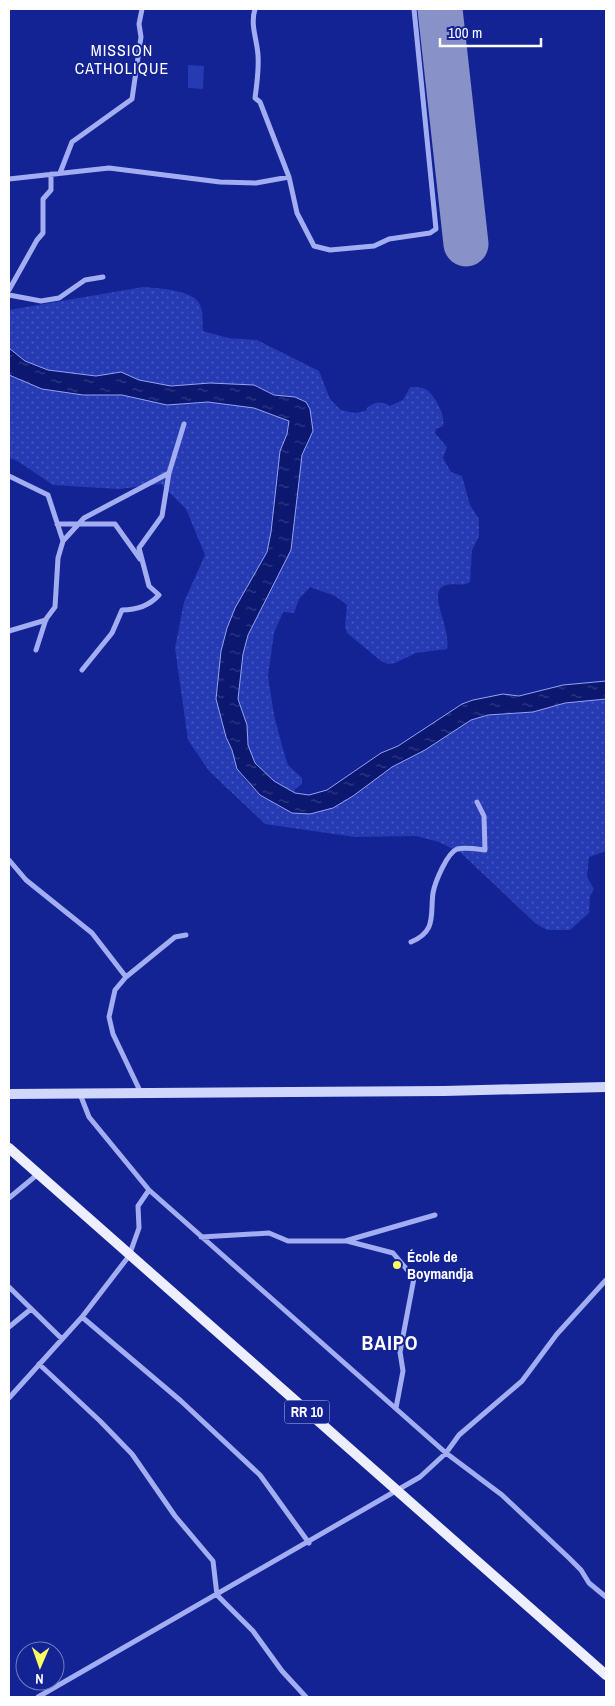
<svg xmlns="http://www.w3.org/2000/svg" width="615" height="1706" font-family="'Archivo Narrow',sans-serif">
<defs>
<pattern id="grass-dots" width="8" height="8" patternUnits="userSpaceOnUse" patternTransform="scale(1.25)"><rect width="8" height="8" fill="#253ab3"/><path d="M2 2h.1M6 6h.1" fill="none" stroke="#4658be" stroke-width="1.8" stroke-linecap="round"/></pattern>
<pattern id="water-ripples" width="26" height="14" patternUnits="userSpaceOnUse" patternTransform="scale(1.25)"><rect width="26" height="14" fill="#0c1870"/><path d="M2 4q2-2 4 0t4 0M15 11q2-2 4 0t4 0" fill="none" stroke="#303b85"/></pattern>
</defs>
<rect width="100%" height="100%" fill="#132393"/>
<path fill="url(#grass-dots)" d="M 143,287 C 157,288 192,290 199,303 C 204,311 202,322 203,331 L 228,338 L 257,340 L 319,371 L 330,399 L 341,410 L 355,413 L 365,411 C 371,402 380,400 390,406 L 403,400 L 410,387 C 416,387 422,387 427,390 C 435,396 446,416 443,426 L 436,429 L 435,433 L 447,447 L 443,458 L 451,472 L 462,476 L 470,505 L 479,519 L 479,536 L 472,550 L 470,582 C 461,588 448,580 440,589 C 432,599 451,632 447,649 L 416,653 L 395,663 L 388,664 L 381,661 L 347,633 L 345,627 L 347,605 L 335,596 L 310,587 L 299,599 L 294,613 L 283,612 L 274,633 L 268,676 L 274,715 L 284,753 L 288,765 L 302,778 L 302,784 L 295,789 L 295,793 L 274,781 L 255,763 L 248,745 L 244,718 L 238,699 L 243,654 L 248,635 L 291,550 L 302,455 L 313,431 L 310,409 L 303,400 L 278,396 L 258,387 L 210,383 L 171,386 L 139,380 L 121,372 L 96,376 L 48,370 L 25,361 L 9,348 L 9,310 Z
M 9,375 L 42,389 L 83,395 L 122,395 L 167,405 L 208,402 L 254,408 L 289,421 L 287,434 L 280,451 L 271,532 L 267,552 L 235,608 L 222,645 L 222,722 L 226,737 L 232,750 L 235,764 L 244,779 L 260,795 L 292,813 L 333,808 L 392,767 L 425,750 L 471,720 L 488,715 L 533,712 L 565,703 L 606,699 L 606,851 L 589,857 L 587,877 L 594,889 L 590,896 L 589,913 L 570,930 L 547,930 L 535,923 L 461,853 L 439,842 L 416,836 L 355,837 L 265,824 L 209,771 L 188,740 L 175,648 L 184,602 L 205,555 L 186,509 L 161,484 L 119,489 L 53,485 L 16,460 L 9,458 Z"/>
<path fill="#253ab3" d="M 188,65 L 204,66 L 203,89 L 188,88 Z"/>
<path fill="url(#water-ripples)" stroke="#94a3f5" d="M 9,348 L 25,361 L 48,370 L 96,376 L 121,372 L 139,380 L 171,386 L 210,383 L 254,385 L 274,395 L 295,397 L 306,402 L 310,409 L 313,431 L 302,455 L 291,550 L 248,635 L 243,654 L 238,699 L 247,725 L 248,745 L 255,763 L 274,781 L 295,793 L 309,795 L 327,790 L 381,753 L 398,746 L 462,704 L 473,700 L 503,694 L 519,696 L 563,685 L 606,681 L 606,699 L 565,703 L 533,712 L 488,715 L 471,720 L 425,750 L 392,767 L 353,796 L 333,808 L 310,814 L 292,813 L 260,795 L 237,769 L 232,750 L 226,737 L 216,699 L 221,651 L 227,628 L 235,608 L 267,552 L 271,532 L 280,451 L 287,434 L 289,421 L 254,408 L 208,402 L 167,405 L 122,395 L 83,395 L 42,389 L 9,375 Z"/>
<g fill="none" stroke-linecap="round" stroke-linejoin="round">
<path stroke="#8991c9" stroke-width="45" d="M 440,9 L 466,244"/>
<path stroke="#a2adf2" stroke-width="5" d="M 255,9 C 250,25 257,39 258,55 C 259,70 257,84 255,98 L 260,102 L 289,177
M 60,173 L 72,142 L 132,99 L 141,37 L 139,24 L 142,9
M 9,179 L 109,168 L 220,182 L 256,183 L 289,177 L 297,213 L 314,246 L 330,250 L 374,246 L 389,239 L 430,233 L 436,229 L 414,9
M 9,290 L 37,240 L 43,233 L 43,199 L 51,190 L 51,174
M 9,295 L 41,301 L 59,298 L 85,280 L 103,277
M 9,476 L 48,495 L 63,541
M 57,524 L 115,524 L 140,559
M 9,631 L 46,620
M 36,650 L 46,619 L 55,607 L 58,558 L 63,541 L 84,518 L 169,473 L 184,424
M 82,670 L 112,633 L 122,610 C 137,610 149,606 159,595 L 149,586 L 139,548 L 162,516 L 169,473
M 9,860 L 26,880 L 92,933 L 126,977
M 411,942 C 437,931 430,915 433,893 C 435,882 447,853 457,849 C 465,847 477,849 485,850 L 484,816 L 477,802
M 141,1093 L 113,1034 L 109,1017 L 115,990 L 126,977 L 175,937 L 186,935
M 80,1094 L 89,1117 L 149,1190 L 446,1453 L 502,1495 L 569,1558 L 581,1570 L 589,1583 L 606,1597
M 9,1198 L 38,1174
M 201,1237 L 269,1233 L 288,1241 L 345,1241 L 435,1215
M 347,1241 L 393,1253 L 414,1278 L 400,1352 L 403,1371 L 396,1408
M 9,1287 L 62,1339
M 82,1317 L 181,1401 L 260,1475 L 309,1543
M 9,1327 L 31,1309
M 39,1364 L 100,1421 L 132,1454 L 175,1516 L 213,1561 L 217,1595 L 253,1631 L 282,1671 L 306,1697
M 9,1398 L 82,1317 L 129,1256 L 139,1228 L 138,1206 L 149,1190
M 38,1697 L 420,1477 L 446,1453 L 459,1435 L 522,1381 L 557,1334 L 606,1280"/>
<path stroke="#d1d6fc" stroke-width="10" d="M 9,1094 L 444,1091 L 606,1087"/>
<path stroke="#edeeff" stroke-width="10" d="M 9,1148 L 606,1675"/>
</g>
<circle fill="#fcff63" stroke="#132393" stroke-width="2" cx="397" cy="1265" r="5"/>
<g text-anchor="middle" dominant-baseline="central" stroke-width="4" stroke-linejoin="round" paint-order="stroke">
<rect fill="#132393" stroke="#b8bddf" stroke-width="1" x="284.5" y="1400.5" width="45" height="23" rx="4"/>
<g font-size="14" font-weight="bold" fill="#fff">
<text x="307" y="1412">RR 10</text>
</g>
<g font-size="15" font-weight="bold" fill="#fff" stroke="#132393" text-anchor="start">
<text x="407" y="1256">École de<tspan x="407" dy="17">Boymandja</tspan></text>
</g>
<g font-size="16" letter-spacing="1" fill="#fff" stroke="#132393">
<text x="122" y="50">MISSION<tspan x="122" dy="18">CATHOLIQUE</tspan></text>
</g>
<g font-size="20" font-weight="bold" letter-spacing="1" fill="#fff" stroke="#132393">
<text x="390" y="1342">BAIPO</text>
</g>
</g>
<rect width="615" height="1706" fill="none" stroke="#ffffff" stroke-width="20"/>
<g transform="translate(40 1666) rotate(182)"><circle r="24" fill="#132393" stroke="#717bbe"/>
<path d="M0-4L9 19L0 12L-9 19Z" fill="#fcff63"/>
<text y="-8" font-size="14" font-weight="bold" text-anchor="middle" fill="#ffffff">N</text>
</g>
<path d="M440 38v8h101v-8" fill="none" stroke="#ffffff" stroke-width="2.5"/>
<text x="448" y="38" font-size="15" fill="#ffffff" stroke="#132393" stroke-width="4" paint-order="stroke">100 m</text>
</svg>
